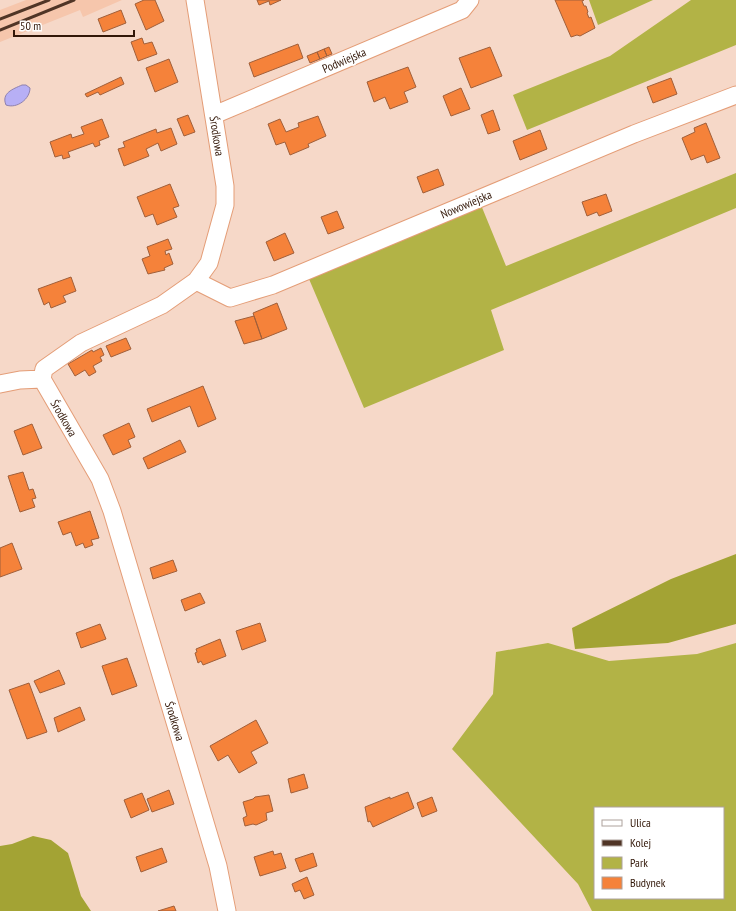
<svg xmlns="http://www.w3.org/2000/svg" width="736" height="911" font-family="'PT Sans Narrow',sans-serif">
<rect width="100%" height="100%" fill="#f6d8c8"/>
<path fill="#f6c6ac" d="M 26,0 L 122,0 L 83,17 L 80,10 L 0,42 L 0,10 Z"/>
<path fill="#b2b346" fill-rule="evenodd" d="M 589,0 L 653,0 L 598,25 Z
M 691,0 L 736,0 L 736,45 L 527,130 L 513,95 L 610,56 Z
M 736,173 L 736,208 L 491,310 L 504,350 L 364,408 L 309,279 L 481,205 L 506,266 Z
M 548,643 L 609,661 L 697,654 L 736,643 L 736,911 L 592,911 L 578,884 L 452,749 L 493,694 L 496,652 ZM 595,808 L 723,808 L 723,898 L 595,898 Z"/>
<path fill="#a3a334" d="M 736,554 L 736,624 L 668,643 L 575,649 L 572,628 L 671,579 Z
M 33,836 L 51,840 L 68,853 L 81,896 L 91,911 L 0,911 L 0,846 L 12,844 Z"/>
<path fill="#b7aff5" stroke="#8f81ae" d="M 22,85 L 26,85 L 30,88 C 30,99 17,109 6,105 C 1,93 13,89 22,85 Z"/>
<path fill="#f5823a" stroke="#a05f3a" d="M 144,0 L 155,0 L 164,21 L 146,30 L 135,4 Z
M 257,0 L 281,0 L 270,5 L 269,1 L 259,5 Z
M 555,0 L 584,0 L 582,1 L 584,6 L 586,6 L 588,12 L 587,13 L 589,18 L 591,17 L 595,28 L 580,36 L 577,35 L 571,37 Z
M 121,10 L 126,23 L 103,32 L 98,19 Z
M 142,38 L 144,44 L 152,42 L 157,54 L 138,61 L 131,42 Z
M 298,44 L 303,58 L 254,77 L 249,63 Z
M 329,47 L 332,54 L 327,56 L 324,49 Z
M 490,47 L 502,76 L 471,88 L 459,58 Z
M 324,49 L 327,56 L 320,59 L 317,52 Z
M 317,52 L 320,59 L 310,63 L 307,56 Z
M 169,59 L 178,82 L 155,92 L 146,68 Z
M 408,67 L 416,87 L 404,92 L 408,102 L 390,109 L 385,97 L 374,102 L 367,82 Z
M 121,77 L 124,84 L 100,95 L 98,92 L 87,97 L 85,94 Z
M 671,78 L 677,94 L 653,103 L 647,87 Z
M 461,88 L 470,109 L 451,116 L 443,96 Z
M 493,110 L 500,130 L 488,134 L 481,115 Z
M 188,115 L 195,132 L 184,136 L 177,119 Z
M 318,116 L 326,136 L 308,144 L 309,147 L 290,155 L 285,142 L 276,145 L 268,124 L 280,119 L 286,132 L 299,127 L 298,123 Z
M 102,119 L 109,137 L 99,141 L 100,145 L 95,147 L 93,143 L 68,152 L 70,157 L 63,159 L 62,155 L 55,157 L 50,142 L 71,134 L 72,138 L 84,134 L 81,127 Z
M 706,123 L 720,158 L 707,163 L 704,155 L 691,160 L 682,138 L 695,132 L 694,128 Z
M 171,128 L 177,144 L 161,151 L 158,143 L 146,149 L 149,156 L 124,166 L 118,149 L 125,147 L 123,142 L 156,129 L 157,133 Z
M 540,130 L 547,149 L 520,160 L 513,141 Z
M 438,169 L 444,185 L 423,193 L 417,177 Z
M 170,184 L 179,206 L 173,208 L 177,217 L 157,225 L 153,214 L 145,217 L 137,197 Z
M 606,194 L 612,211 L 599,216 L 597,212 L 587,216 L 582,202 Z
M 337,211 L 344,228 L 328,234 L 321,217 Z
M 285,233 L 294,253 L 274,261 L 266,242 Z
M 168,239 L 172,249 L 165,251 L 166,255 L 169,253 L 173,264 L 164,268 L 165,270 L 148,274 L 142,259 L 150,256 L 147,247 Z
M 71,277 L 76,291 L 63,296 L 66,302 L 51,308 L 49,302 L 44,305 L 38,289 Z
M 277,303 L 287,329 L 262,339 L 253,313 Z
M 254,316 L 262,339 L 244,344 L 235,321 Z
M 126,338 L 131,349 L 111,357 L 106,346 Z
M 101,348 L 104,355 L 100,357 L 102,361 L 93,366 L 96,372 L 89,376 L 85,370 L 75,376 L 68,364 L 92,350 L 93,352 Z
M 203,386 L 216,419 L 198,427 L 190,406 L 152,422 L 147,409 Z
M 129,423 L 135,437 L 128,440 L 131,447 L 113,455 L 103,435 Z
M 32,424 L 42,448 L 23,455 L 14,431 Z
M 180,440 L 186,452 L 148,469 L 143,458 Z
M 23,472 L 29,490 L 33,489 L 36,498 L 32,499 L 35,507 L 20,512 L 8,476 Z
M 90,511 L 99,538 L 91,540 L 93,545 L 85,548 L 83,543 L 76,546 L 71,532 L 63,535 L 58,522 Z
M 12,543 L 22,569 L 0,577 L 0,548 Z
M 173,560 L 177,571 L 153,579 L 150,568 Z
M 200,593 L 205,603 L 185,611 L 181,600 Z
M 260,623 L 266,641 L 242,650 L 236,631 Z
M 100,624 L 106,639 L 81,648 L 76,633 Z
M 220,639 L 226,656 L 203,665 L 201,661 L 198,663 L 195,653 L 197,652 L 196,649 Z
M 127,658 L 137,686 L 112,695 L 102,666 Z
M 59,670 L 65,684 L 40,693 L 34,681 Z
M 29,683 L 47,732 L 27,739 L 9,690 Z
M 80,707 L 85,720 L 58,732 L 54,718 Z
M 256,720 L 268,743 L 251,752 L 257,763 L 239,773 L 228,755 L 218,761 L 210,746 Z
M 304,774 L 308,788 L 291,793 L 288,779 Z
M 169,790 L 174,804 L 152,812 L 147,799 Z
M 408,792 L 414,808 L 373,827 L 370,821 L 368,822 L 365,807 L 390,797 L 390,799 Z
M 142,793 L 149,810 L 131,818 L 124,800 Z
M 269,795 L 273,811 L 266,813 L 267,820 L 256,825 L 253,824 L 245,826 L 243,818 L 247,816 L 243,802 L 253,799 L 255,797 Z
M 432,797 L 437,811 L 422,817 L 417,803 Z
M 162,848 L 167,862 L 141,872 L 136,857 Z
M 273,851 L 274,855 L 281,853 L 286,868 L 260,876 L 254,857 Z
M 313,853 L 317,866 L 300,872 L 295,859 Z
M 307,877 L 314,895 L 304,899 L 300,890 L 295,892 L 292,884 Z
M 174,906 L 176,911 L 158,911 Z"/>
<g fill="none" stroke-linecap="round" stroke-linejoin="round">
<defs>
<path id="minor" d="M 195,0 L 225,186 L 225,205 L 209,263 L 196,281 L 162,305 L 81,343 L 44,369 L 42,379 L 100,479 L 112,511 L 218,866 L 227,911
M 214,115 L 462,10 L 470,0
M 196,281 L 230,298 L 273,285 L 634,134 L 736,95
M 0,384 L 20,380 L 42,379"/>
</defs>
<use href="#minor" stroke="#e49d77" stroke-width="19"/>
<use href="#minor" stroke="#fff" stroke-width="17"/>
<path stroke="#503526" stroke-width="3" d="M 0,19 L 49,0
M 0,30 L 74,0"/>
</g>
<g text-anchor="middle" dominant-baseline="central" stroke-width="4" stroke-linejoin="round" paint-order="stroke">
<g font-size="12" fill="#321708" stroke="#fff">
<text transform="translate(344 60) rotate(-23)">Podwiejska</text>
<text transform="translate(217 136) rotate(81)">Środkowa</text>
<text transform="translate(466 204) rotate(-23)">Nowowiejska</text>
<text transform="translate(64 418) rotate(60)">Środkowa</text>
<text transform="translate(175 721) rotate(73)">Środkowa</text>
</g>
</g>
<rect x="594" y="807" width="130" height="92" fill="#ffffff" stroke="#ada29c"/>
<rect x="602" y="820" width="20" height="6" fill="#ffffff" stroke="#ada29c"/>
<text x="630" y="827" font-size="12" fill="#321708">Ulica</text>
<rect x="602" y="840" width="20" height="6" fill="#503526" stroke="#ada29c"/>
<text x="630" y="847" font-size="12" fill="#321708">Kolej</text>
<rect x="602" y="857" width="20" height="12" fill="#b2b346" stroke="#ada29c"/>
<text x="630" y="867" font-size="12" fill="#321708">Park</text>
<rect x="602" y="877" width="20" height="12" fill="#f5823a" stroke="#ada29c"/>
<text x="630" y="887" font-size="12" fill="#321708">Budynek</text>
<path d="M14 30v6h120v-6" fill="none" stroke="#321708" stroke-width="2"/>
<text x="20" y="30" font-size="12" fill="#321708" stroke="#ffffff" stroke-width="3" paint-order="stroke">50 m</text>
</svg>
